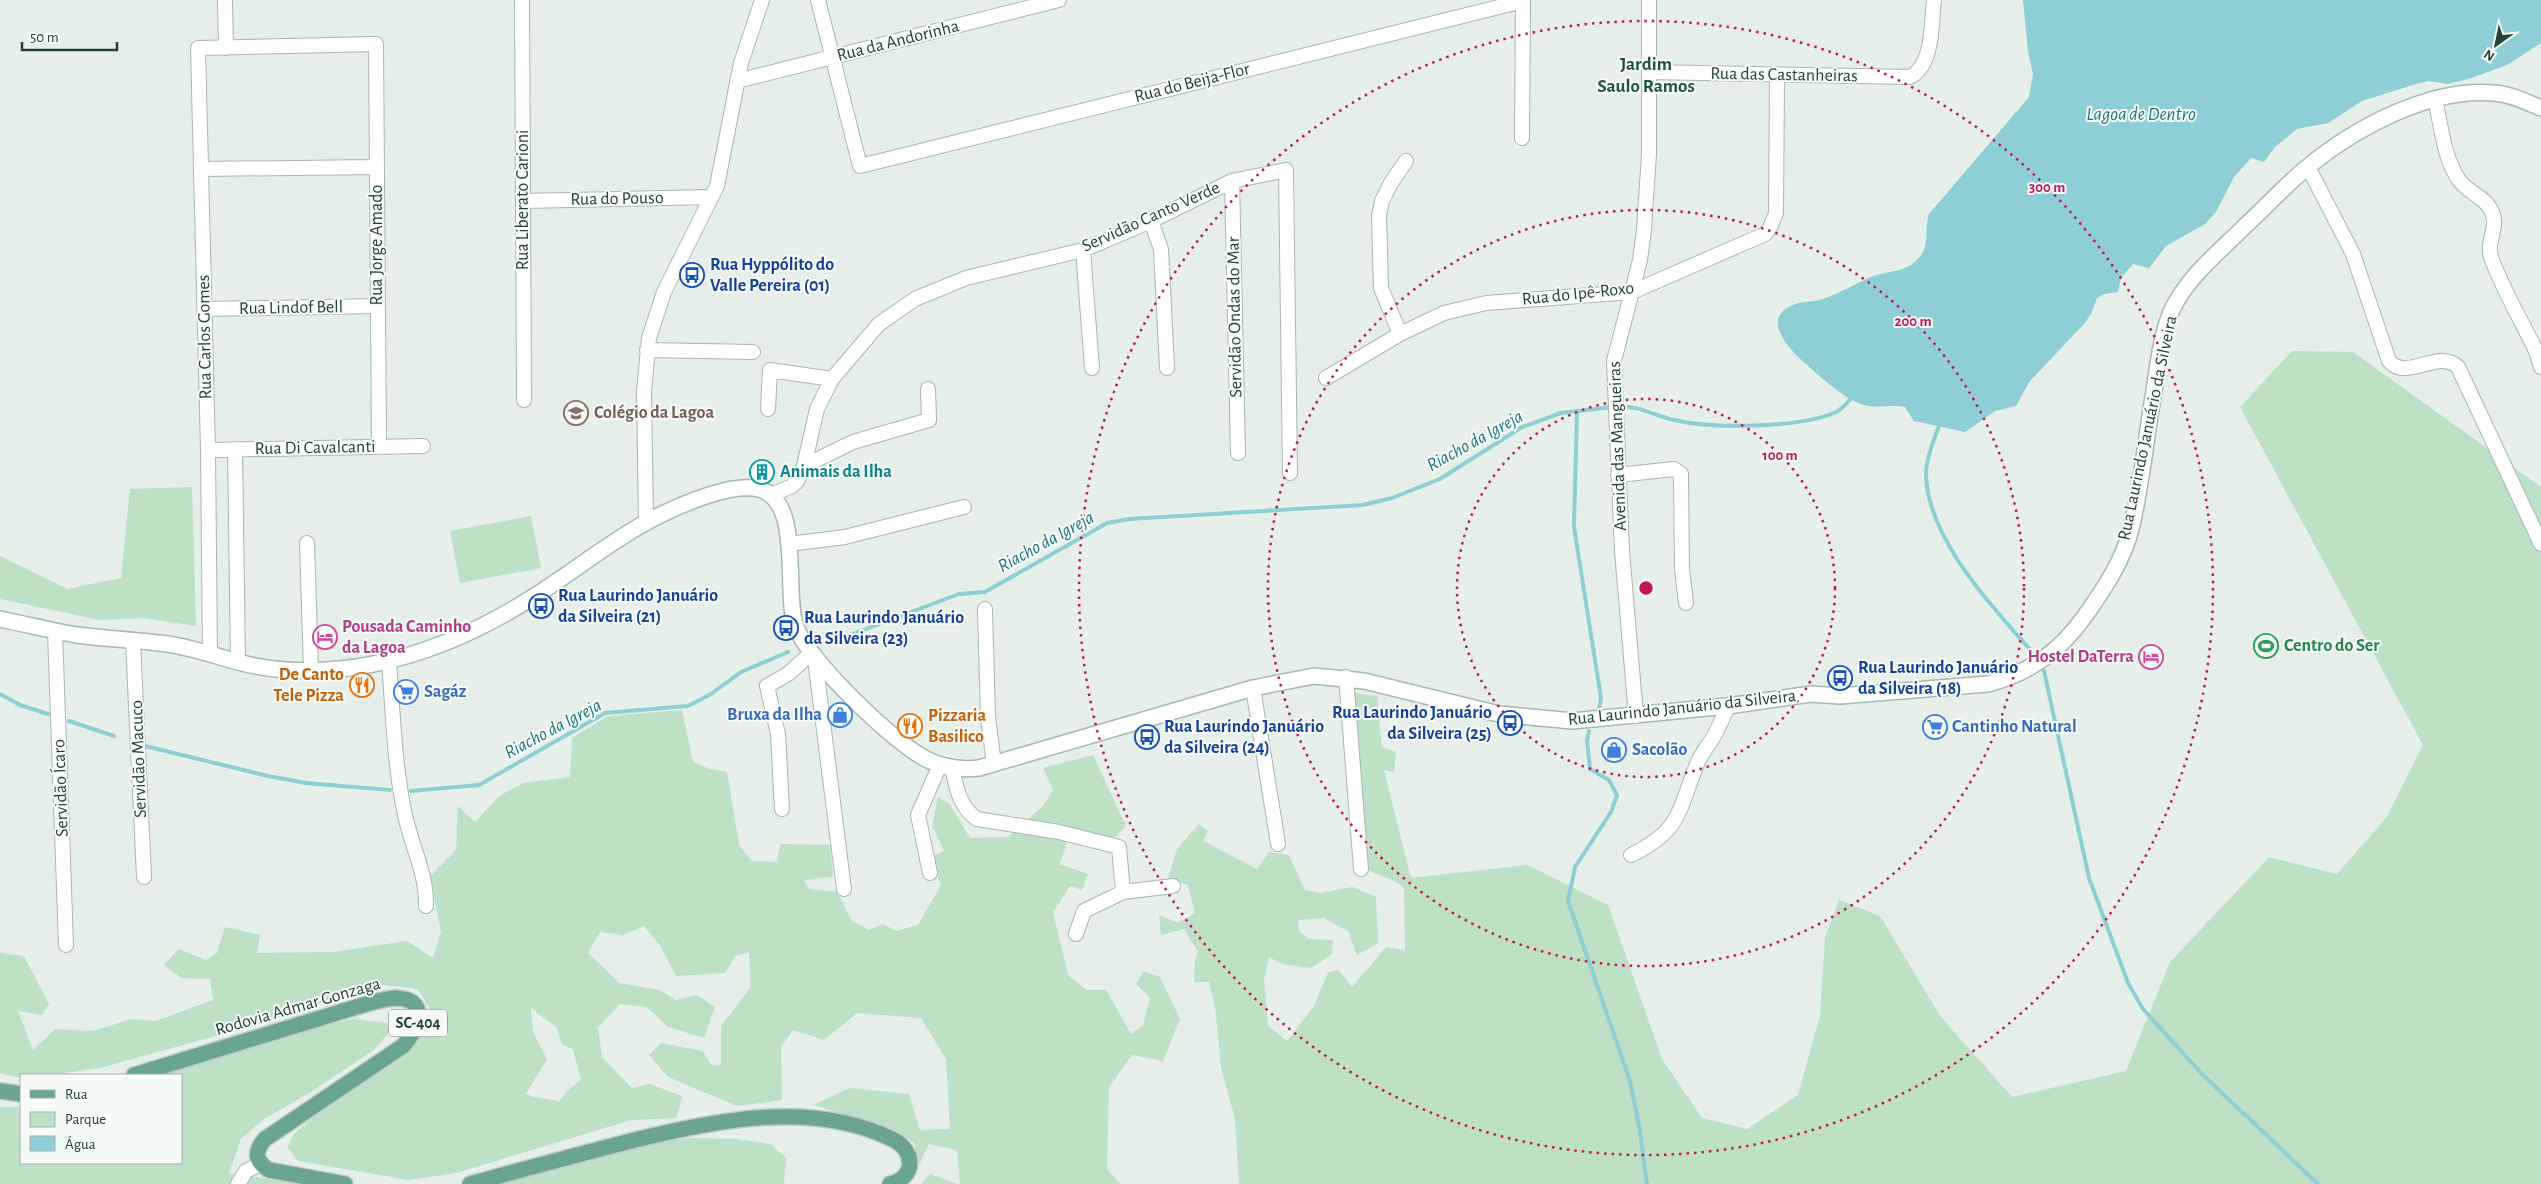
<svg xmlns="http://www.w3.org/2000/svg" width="2541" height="1184" font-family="'Alegreya Sans',sans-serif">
<rect width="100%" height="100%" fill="#e6efea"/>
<path fill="#bee0c5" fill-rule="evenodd" d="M 2292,351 L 2353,352 L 2541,487 L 2541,1184 L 1239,1184 L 1235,1119 L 1221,1068 L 1215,1006 L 1209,982 L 1194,982 L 1195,960 L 1198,952 L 1184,929 L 1161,935 L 1159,915 L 1178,923 L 1195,913 L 1188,885 L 1168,879 L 1177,849 L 1199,824 L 1208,831 L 1203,841 L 1257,869 L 1269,852 L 1289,855 L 1305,890 L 1320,893 L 1353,887 L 1376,897 L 1378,943 L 1357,955 L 1348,931 L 1324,918 L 1298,920 L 1299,931 L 1309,939 L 1333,940 L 1332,954 L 1311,968 L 1281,964 L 1269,957 L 1264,979 L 1268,1026 L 1287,1041 L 1314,1006 L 1328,972 L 1338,970 L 1352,987 L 1386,947 L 1405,950 L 1404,888 L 1395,881 L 1367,870 L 1353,693 L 1377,696 L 1382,747 L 1396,752 L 1394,772 L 1384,770 L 1411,878 L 1528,865 L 1608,905 L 1662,1059 L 1702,1118 L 1747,1129 L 1798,1095 L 1820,1016 L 1825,938 L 1839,900 L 1880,916 L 1940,1016 L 2012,1097 L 2126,1071 L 2170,962 L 2269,857 L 2337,874 L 2386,818 L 2423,745 L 2240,407 Z
M 192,487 L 196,626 L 142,618 L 100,620 L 0,599 L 0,556 L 67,589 L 121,578 L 130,489 Z
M 531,516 L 541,568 L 460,583 L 450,531 Z
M 682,710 L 693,762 L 710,769 L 727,772 L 739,845 L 752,861 L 777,862 L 780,844 L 830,845 L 833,877 L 804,880 L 809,889 L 837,892 L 852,921 L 869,930 L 883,924 L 896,931 L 918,925 L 941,885 L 931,857 L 944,851 L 932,826 L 938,797 L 950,804 L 970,838 L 1008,837 L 1043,806 L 1053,790 L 1043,768 L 1093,755 L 1126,826 L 1104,848 L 1068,839 L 1060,864 L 1088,874 L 1082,890 L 1070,886 L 1053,912 L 1068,975 L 1087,990 L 1106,990 L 1131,1034 L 1143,1025 L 1150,998 L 1136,984 L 1144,971 L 1160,977 L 1180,1019 L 1163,1061 L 1132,1055 L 1109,1087 L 1107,1169 L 1121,1184 L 960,1184 L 957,1150 L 929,1144 L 919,1165 L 914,1143 L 895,1130 L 814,1105 L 849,1088 L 909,1094 L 920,1130 L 950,1129 L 946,1059 L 921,1018 L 857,1013 L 824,1040 L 793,1030 L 781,1047 L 782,1100 L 737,1106 L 668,1077 L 649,1055 L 661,1043 L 703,1051 L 712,1066 L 721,1065 L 721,1026 L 751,987 L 749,953 L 736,955 L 725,973 L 676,976 L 661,947 L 644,926 L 624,935 L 600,932 L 588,953 L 619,983 L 660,990 L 676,1000 L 697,995 L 715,1007 L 704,1038 L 668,1027 L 647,1007 L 620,1004 L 598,1028 L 602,1057 L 632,1088 L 650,1084 L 682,1096 L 677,1118 L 631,1120 L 456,1173 L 409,1180 L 298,1161 L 287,1147 L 294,1134 L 333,1100 L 423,1033 L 431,1011 L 418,989 L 377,984 L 248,1027 L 100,1068 L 50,1075 L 21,1075 L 21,1078 L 0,1073 L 0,953 L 24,956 L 49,1004 L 42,1015 L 18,1011 L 33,1050 L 55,1029 L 93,1031 L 132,1019 L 156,1021 L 213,1000 L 210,979 L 181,978 L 164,965 L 179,949 L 206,960 L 217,953 L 225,927 L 260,935 L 257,953 L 333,952 L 407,941 L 433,958 L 441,932 L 430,876 L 456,850 L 458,806 L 475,822 L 499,796 L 523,783 L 570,777 L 572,738 L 608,716 ZM 531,1008 L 557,1028 L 562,1045 L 573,1049 L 581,1080 L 568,1090 L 559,1102 C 547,1097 537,1100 526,1094 L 547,1059 L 533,1032 Z
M 353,1019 L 387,1023 L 390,1031 L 374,1050 L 311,1092 L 264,1119 L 241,1139 L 229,1173 L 299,1184 L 0,1184 L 0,1107 L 21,1107 L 21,1163 L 181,1163 L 181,1075 L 163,1075 L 324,1025 Z
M 691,1138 L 736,1139 L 770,1144 L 786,1158 L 784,1184 L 491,1184 L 641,1144 Z
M 930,1174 L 957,1184 L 921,1184 Z"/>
<path fill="#8dcfd4" d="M 2023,0 L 2541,0 L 2541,43 L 2507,65 L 2469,79 L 2447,84 L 2429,81 L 2419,83 L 2362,101 L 2328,123 L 2297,129 L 2275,147 L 2264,162 L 2251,158 L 2234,177 L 2216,212 L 2205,224 L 2166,246 L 2149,268 L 2133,264 L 2121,278 L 2118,292 L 2104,294 L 2097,298 L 2091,314 L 2084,324 L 2030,381 L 2016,406 L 1995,411 L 1965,432 L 1914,421 L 1905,407 C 1892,404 1878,409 1864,405 C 1843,399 1814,371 1797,356 C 1783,342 1764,316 1793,305 C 1802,301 1813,302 1823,299 C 1840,293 1855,284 1871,277 C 1883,272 1900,272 1911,265 C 1933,249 1923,235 1929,214 L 2029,97 L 2033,74 L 2028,52 Z"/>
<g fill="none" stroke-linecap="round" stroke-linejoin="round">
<path stroke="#8dcfd4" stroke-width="4" d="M 1619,407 C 1638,405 1655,416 1674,420 C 1713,429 1797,428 1834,413 C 1841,411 1848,401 1854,396
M 1577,411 L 1574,527 L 1601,698 L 1599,709
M 1940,423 C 1935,438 1927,454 1926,471 C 1925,537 1993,607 2033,653
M 829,643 L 959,594 L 985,592 L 1107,523 L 1129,519 L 1363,505 L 1392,498 L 1440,479 L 1522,427 L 1561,413 L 1612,407
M 2044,671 L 2089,878 L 2128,983 L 2143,1009 L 2202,1074 L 2318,1184
M 0,694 L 20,705 L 48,714
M 69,721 L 114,736
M 1589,731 L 1587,741 L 1590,769 L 1609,780 L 1617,795 L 1611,812 L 1575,867 L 1568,901 L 1630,1081 L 1639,1125 L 1647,1184
M 145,746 L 268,776 L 306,783 L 390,790
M 411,791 L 479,785 L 605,713 L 688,706 L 711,694 L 741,672 L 788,652"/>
<defs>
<path id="minor" d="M 225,0 L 226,48
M 522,0 L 524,400
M 818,0 L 860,166 L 1523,1
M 1649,72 L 1910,77 C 1934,65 1931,23 1934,0
M 737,81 L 1059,0
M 2435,99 C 2441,125 2444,159 2459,180 C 2468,193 2486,197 2492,212 C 2499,227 2486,241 2491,257 C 2501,286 2522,322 2536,351 L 2541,367
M 1522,138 L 1523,0
M 2308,167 L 2353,254 L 2389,361 C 2407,382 2438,348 2458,367 L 2541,544
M 201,169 L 376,167
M 1232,181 L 1238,453
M 523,201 L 712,197
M 1151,221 L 1161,249 L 1167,368
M 1083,250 L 1092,368
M 205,309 L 377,306
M 1400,334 L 1381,288 L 1379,216 L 1382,201 L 1391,183 L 1406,161
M 647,350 L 753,352
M 1326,378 L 1400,334 L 1444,313 L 1486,303 L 1632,292 L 1765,234 L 1770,228 L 1776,213 L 1777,75
M 768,409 L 770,370 L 832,379
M 235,449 L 238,662
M 208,450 L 423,446
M 804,466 L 853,442 L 929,420 L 928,389
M 1618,475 L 1674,469 L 1681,474 L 1682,569 L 1686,603
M 771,495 L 792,486 L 797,481 L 804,466 L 817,409 L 832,379 L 879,324 L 915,299 L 966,278 L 1083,250 L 1151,221 L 1232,181 L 1286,170 L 1290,473
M 646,521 L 644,391 L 649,338 L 664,292 L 717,186 L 741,63 L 762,0
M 307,543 L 311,670
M 789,544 L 845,537 L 964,507
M 985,609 L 988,717 L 994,764
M 55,631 L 66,945
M 133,641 L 144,877
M 210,654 L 208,450 L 198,48 L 376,44 L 379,446
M 815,659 L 844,889
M 389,662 C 393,711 394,762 404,810 C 410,844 427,872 426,906
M 1346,677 L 1361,869
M 1253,688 L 1278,844
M 1636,716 L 1622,551 L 1614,361 L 1640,260 L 1644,230 L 1649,154 L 1649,0
M 952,768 C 957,789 959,806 977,819 L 1059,832 L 1119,847 L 1123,892 L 1084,911 L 1076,934
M 782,809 L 778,734 L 767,686 L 788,674 L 811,653
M 1631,855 C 1682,830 1678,811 1697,764 C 1701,753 1710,744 1715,734 C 1720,725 1724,715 1728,706
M 930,873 L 918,815 L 940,765
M 1123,892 L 1173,886
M 238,1184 L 246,1171 L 260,1164"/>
<path id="secondary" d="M 0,619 C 26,624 51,631 77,635 C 107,639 137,640 167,644 C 197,648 225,660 255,666 C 333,680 412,661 482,626 C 506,614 528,601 550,586 C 605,549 641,518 706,496 C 722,491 742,485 759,489 C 804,501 783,592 796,627 C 809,661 893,742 926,759 C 943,768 960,770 979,768 L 1253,688 L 1314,676 L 1364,681 L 1499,714 L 1572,721 L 1728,706 L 1811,694 L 1840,696 L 1988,684 C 2030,673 2060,651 2085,616 C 2104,589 2123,561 2131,529 C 2142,484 2146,436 2154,391 C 2158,365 2161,336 2171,312 C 2186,278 2218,253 2244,227 C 2266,207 2286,184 2310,165 C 2357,127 2431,87 2494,93 C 2511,94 2526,102 2541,108"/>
<path id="primary" d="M 134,1075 L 373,1002 C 380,1001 388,998 396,998 C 430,999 419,1029 403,1046 L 265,1139 C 254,1152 255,1161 269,1170 L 345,1184
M 0,1091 L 21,1094
M 470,1184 C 524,1169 577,1155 631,1141 C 715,1120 811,1100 892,1139 C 915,1150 917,1177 890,1184"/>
</defs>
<use href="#minor" stroke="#a8b8b1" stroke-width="16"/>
<use href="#secondary" stroke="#a4bbb1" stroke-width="18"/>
<use href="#primary" stroke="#c2cac7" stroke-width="18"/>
<use href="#minor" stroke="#fff" stroke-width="14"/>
<use href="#secondary" stroke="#fff" stroke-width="15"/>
<use href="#primary" stroke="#69a591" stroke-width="15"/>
</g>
<g fill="none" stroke="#c2185b" stroke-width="2.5" stroke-dasharray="2.5 5">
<circle cx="1646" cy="588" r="189"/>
<circle cx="1646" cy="588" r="378"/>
<circle cx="1646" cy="588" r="567"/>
</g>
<defs>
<symbol id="bus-ring" viewBox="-11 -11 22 22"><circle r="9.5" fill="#f7fbf8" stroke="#1a4fb4" stroke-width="1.5"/><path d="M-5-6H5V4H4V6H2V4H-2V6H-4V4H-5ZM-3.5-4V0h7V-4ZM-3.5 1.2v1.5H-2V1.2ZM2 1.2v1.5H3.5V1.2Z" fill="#1a4fb4"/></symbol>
<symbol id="school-ring" viewBox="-11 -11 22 22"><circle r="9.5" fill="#f7fbf8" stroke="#8d6e63" stroke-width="1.5"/><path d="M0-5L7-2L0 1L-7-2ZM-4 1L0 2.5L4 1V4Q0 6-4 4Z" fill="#8d6e63"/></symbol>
<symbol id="building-ring" viewBox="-11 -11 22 22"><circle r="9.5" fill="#f7fbf8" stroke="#0f9aa8" stroke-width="1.5"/><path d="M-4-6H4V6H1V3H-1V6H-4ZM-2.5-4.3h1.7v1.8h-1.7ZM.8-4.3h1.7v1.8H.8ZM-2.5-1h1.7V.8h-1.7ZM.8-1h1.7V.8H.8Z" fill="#0f9aa8"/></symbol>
<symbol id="hotel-ring" viewBox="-11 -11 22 22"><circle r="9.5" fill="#f7fbf8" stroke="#d1479c" stroke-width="1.5"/><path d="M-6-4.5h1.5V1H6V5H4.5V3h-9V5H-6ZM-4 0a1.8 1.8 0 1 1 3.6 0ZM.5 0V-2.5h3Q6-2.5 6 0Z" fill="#d1479c"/></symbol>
<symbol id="stadium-ring" viewBox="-11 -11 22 22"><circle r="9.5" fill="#f7fbf8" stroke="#2e9e5b" stroke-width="1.5"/><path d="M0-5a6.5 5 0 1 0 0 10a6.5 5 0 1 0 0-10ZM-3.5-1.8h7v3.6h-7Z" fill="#2e9e5b"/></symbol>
<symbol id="restaurant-ring" viewBox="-11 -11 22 22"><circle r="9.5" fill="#f7fbf8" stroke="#e8710a" stroke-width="1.5"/><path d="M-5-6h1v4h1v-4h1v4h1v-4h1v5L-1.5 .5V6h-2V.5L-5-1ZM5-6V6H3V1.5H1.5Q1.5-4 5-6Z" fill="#e8710a"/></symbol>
<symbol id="supermarket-ring" viewBox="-11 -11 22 22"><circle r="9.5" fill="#f7fbf8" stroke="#3f7fe0" stroke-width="1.5"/><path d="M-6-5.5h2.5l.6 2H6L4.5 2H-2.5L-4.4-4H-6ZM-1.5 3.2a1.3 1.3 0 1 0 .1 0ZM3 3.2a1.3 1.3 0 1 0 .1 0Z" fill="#3f7fe0"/></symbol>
<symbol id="shop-ring" viewBox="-11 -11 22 22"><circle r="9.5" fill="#f7fbf8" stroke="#3f7fe0" stroke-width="1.5"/><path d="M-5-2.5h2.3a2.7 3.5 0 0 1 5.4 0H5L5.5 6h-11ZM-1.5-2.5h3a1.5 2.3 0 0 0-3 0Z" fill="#3f7fe0"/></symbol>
</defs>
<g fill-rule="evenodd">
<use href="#bus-ring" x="678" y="261" width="28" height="28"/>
<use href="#school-ring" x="562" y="399" width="28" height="28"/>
<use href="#building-ring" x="748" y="458" width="28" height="28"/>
<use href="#bus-ring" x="527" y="592" width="28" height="28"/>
<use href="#bus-ring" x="772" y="614" width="28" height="28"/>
<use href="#hotel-ring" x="311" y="623" width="28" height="28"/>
<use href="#stadium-ring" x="2252" y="632" width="28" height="28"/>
<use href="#hotel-ring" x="2137" y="643" width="28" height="28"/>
<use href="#bus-ring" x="1826" y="664" width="28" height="28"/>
<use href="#restaurant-ring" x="348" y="671" width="28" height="28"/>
<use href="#supermarket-ring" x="392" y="678" width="28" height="28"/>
<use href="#shop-ring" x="826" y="701" width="28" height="28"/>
<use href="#bus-ring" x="1496" y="709" width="28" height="28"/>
<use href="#restaurant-ring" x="896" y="712" width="28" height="28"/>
<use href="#supermarket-ring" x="1921" y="713" width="28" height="28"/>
<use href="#bus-ring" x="1133" y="723" width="28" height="28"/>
<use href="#shop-ring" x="1600" y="736" width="28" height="28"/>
</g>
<g text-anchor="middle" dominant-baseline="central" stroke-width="4" stroke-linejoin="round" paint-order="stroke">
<rect fill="#f7fbf8" stroke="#637a71" stroke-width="1" x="389" y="1009.5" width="58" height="27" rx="4"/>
<g font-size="16" font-weight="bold" fill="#244237">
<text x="418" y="1023">SC-404</text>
</g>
<g font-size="18" fill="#244237" stroke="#f7fbf8">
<text transform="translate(898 41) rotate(-14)">Rua da Andorinha</text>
<text transform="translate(1784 75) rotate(1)">Rua das Castanheiras</text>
<text transform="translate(1192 83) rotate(-14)">Rua do Beija-Flor</text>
<text transform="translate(617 199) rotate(-1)">Rua do Pouso</text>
<text transform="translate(523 200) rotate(-90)">Rua Liberato Carioni</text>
<text transform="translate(1151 217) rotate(-24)">Servidão Canto Verde</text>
<text transform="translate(377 245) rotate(-90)">Rua Jorge Amado</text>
<text transform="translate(1578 294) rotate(-6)">Rua do Ipê-Roxo</text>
<text transform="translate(291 308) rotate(-1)">Rua Lindof Bell</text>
<text transform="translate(1235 317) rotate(-91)">Servidão Ondas do Mar</text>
<text transform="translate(205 337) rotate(-91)">Rua Carlos Gomes</text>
<text transform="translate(2148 428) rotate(-78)">Rua Laurindo Januário da Silveira</text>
<text transform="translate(1618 446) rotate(-92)">Avenida das Mangueiras</text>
<text transform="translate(315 448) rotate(-1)">Rua Di Cavalcanti</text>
<text transform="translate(1682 708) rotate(-6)">Rua Laurindo Januário da Silveira</text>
<text transform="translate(139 759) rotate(-92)">Servidão Macuco</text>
<text transform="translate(61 788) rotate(-92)">Servidão Ícaro</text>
<text transform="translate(298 1007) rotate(-16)">Rodovia Admar Gonzaga</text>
</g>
<g font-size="18" font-weight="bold" fill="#164399" stroke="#f7fbf8" text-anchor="start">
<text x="710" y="265">Rua Hyppólito do<tspan x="710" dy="21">Valle Pereira (01)</tspan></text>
<text x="558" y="596">Rua Laurindo Januário<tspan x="558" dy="21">da Silveira (21)</tspan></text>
<text x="804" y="618">Rua Laurindo Januário<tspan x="804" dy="21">da Silveira (23)</tspan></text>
<text x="1858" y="668">Rua Laurindo Januário<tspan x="1858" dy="21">da Silveira (18)</tspan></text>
<text x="1492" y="713" text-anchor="end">Rua Laurindo Januário<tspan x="1492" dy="21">da Silveira (25)</tspan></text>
<text x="1164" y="727">Rua Laurindo Januário<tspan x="1164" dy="21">da Silveira (24)</tspan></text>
</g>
<g font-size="18" font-weight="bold" fill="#785e54" stroke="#f7fbf8" text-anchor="start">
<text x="594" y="413">Colégio da Lagoa</text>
</g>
<g font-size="18" font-weight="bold" fill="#0d838f" stroke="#f7fbf8" text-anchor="start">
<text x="780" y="472">Animais da Ilha</text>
</g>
<g font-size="18" font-weight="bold" fill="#b23c85" stroke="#f7fbf8" text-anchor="start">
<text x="342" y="627">Pousada Caminho<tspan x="342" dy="21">da Lagoa</tspan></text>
<text x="2134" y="657" text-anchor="end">Hostel DaTerra</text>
</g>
<g font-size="18" font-weight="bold" fill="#27864d" stroke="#f7fbf8" text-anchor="start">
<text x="2284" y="646">Centro do Ser</text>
</g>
<g font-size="18" font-weight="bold" fill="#c56008" stroke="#f7fbf8" text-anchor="end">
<text x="344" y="675">De Canto<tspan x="344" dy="21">Tele Pizza</tspan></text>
<text x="928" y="716" text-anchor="start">Pizzaria<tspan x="928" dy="21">Basilico</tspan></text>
</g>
<g font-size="18" font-weight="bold" fill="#366cbe" stroke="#f7fbf8" text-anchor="start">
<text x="424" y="692">Sagáz</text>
<text x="822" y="715" text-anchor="end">Bruxa da Ilha</text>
<text x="1952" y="727">Cantinho Natural</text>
<text x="1632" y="750">Sacolão</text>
</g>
<g font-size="19" font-weight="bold" fill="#1f5543" stroke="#f7fbf8">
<text x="1646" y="64">Jardim<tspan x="1646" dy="22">Saulo Ramos</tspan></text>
</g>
<g font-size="19" font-style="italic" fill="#1c7780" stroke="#f7fbf8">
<text x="2141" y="114">Lagoa de Dentro</text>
<text transform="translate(1475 441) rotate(-29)">Riacho da Igreja</text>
<text transform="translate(1046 542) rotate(-29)">Riacho da Igreja</text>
<text transform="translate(553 729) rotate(-28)">Riacho da Igreja</text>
</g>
</g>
<circle cx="1646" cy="588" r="8" fill="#c2185b" stroke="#f7fbf8" stroke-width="2.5"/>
<g font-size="15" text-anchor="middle" font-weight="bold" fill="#c2185b" stroke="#f7fbf8" stroke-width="4" stroke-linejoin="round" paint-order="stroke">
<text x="2047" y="192">300 m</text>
<text x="1913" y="326">200 m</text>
<text x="1780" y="460">100 m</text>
</g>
<rect x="20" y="1074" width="162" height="90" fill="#f7fbf8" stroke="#a3b1ab"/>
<rect x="30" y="1090" width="25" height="8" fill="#69a591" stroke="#a3b1ab"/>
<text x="65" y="1099" font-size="15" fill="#244237">Rua</text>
<rect x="30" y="1112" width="25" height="15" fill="#bee0c5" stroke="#a3b1ab"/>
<text x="65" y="1124" font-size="15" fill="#244237">Parque</text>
<rect x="30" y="1136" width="25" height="15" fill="#8dcfd4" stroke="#a3b1ab"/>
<text x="65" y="1149" font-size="15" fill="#244237">Água</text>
<g transform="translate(2496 45) rotate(213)" stroke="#f7fbf8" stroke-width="4" paint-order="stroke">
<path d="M0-4L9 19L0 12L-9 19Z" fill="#244237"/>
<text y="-8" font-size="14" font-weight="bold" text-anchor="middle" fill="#244237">N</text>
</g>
<path d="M22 42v8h95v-8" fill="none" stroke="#244237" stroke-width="2.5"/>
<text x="30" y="42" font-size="15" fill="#244237" stroke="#f7fbf8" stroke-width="4" paint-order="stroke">50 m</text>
</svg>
